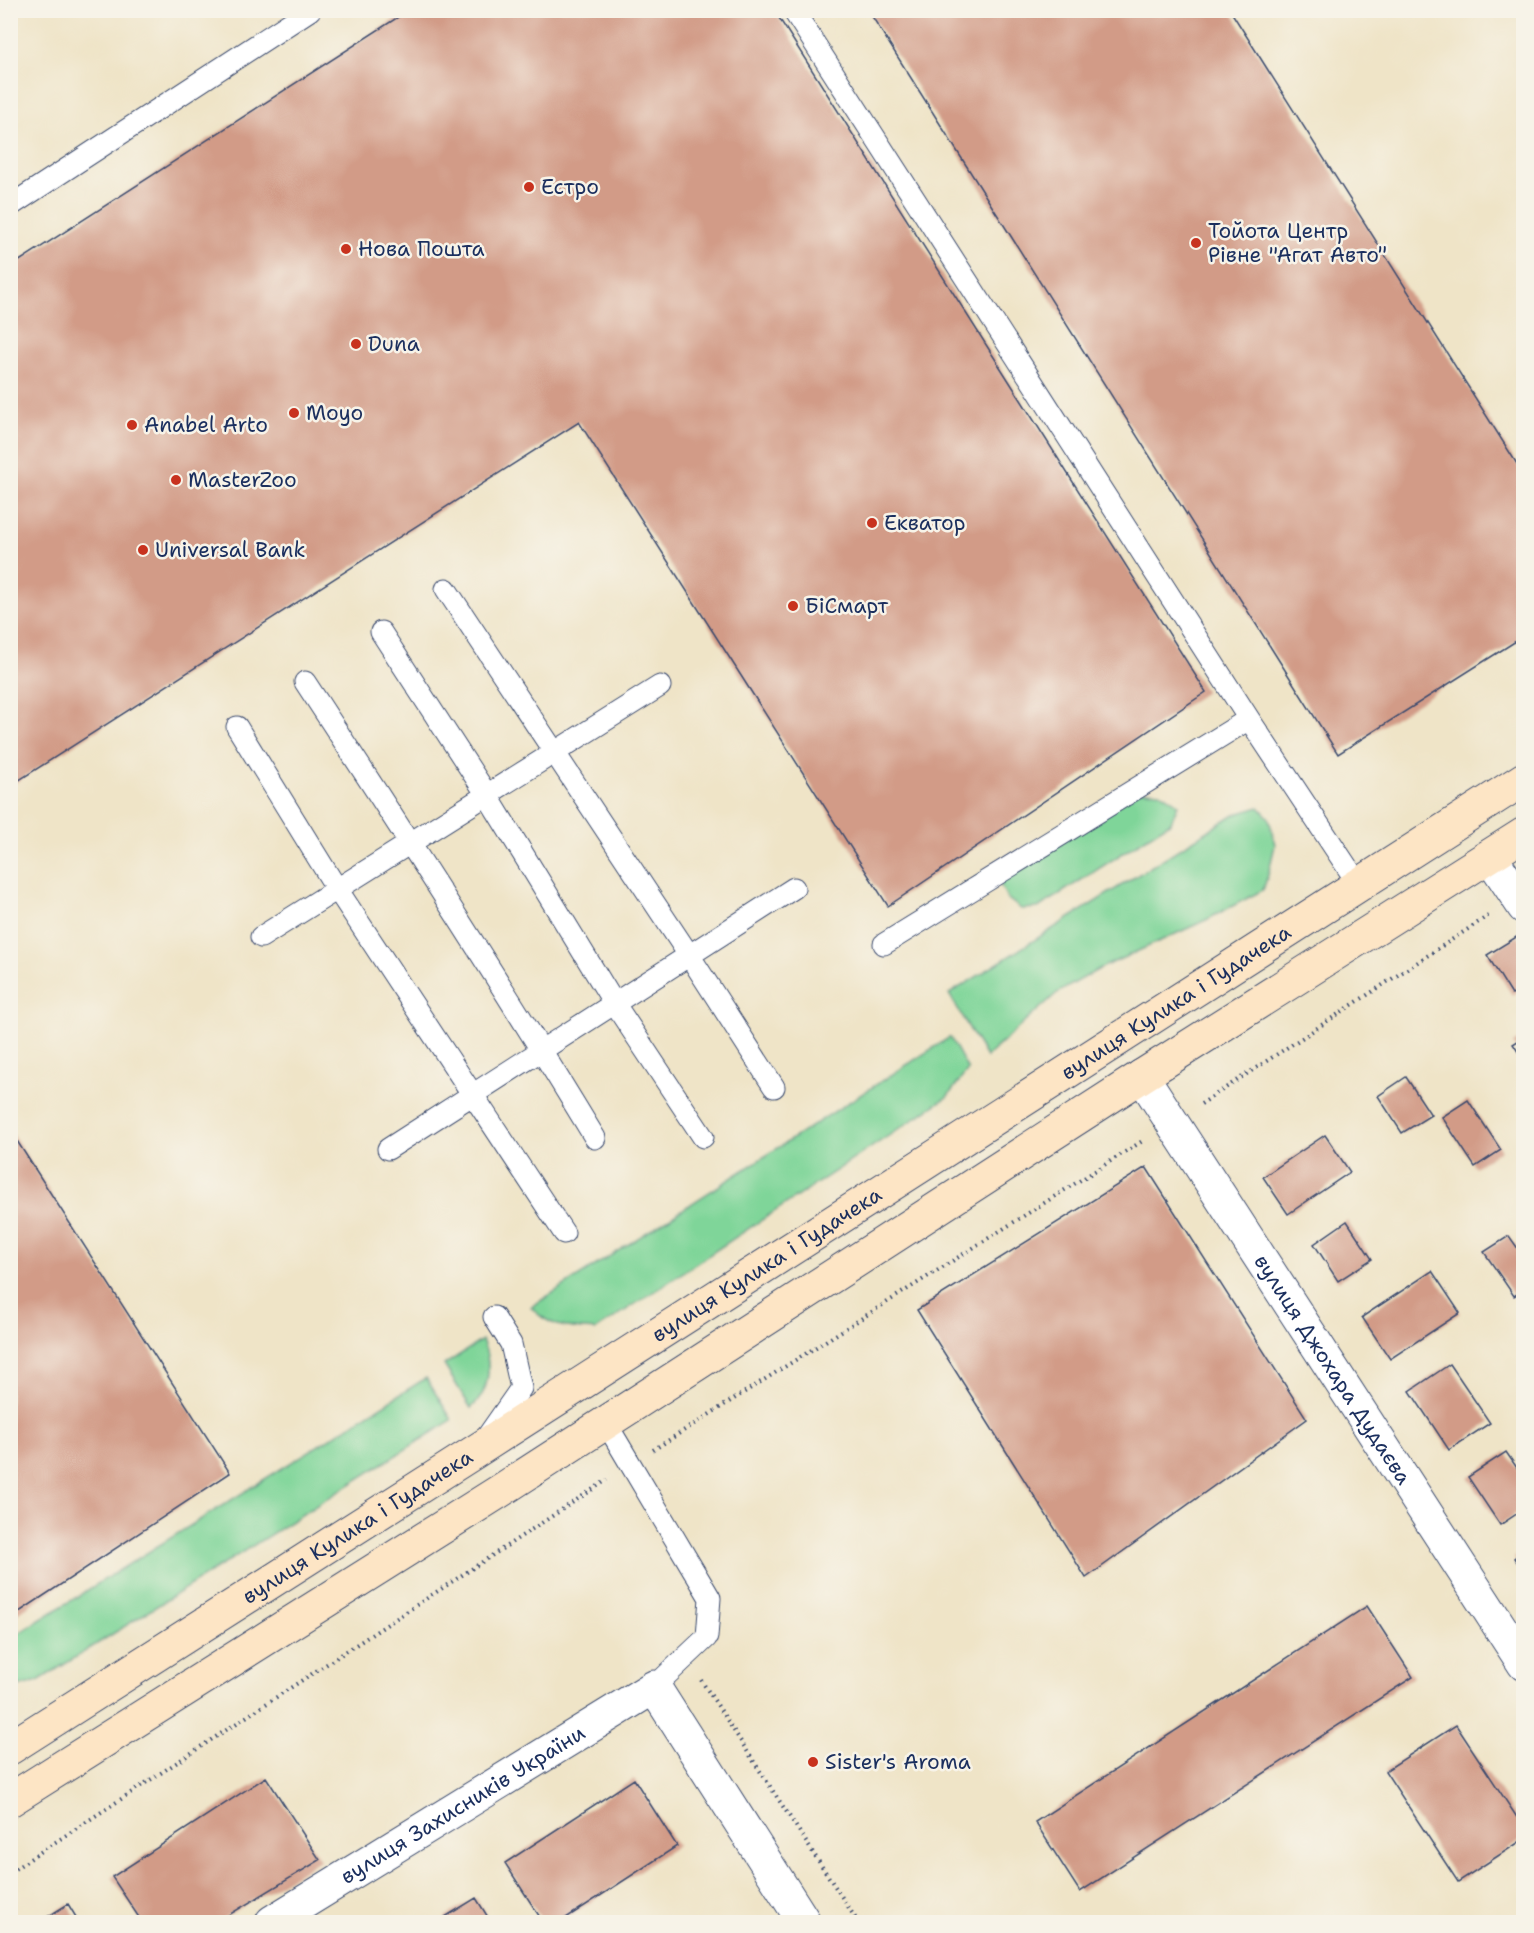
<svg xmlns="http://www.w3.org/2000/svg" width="1534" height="1933" font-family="'Shantell Sans',sans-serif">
<rect width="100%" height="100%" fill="#f7f3e8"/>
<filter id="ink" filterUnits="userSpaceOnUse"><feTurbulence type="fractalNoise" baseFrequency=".0167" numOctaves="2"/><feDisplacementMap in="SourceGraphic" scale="12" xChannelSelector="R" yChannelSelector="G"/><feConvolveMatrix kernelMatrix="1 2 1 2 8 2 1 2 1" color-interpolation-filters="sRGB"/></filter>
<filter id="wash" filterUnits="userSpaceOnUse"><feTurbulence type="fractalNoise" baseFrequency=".008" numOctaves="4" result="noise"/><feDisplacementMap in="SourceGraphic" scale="24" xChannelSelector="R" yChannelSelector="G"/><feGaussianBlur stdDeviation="1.35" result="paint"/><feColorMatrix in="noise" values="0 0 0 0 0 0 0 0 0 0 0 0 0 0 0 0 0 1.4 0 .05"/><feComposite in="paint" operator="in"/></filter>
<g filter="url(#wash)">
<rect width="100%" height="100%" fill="#efe4c7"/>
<path fill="#7fd599" stroke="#4d827c" stroke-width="1.5" d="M 1132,790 L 1160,792 L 1178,804 L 1171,822 L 1038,908 L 1021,909 L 1008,899 L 1000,885 L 1007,870 Z
M 1259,807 L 1269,818 L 1275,845 L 1268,875 L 1263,890 L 1206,920 L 1101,968 L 1057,993 L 986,1057 L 949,994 L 1233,815 Z
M 950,1037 L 968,1070 L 947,1097 L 596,1330 C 569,1328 549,1328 531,1307 Z
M 482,1340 C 492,1363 491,1391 471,1408 L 444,1365 Z
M 426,1378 L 452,1420 L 38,1681 L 11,1689 L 11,1638 Z"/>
<g id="blocks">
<path fill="#d29b87" d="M 409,10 L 774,10 L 1206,692 L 888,906 L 579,422 L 10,786 L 10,267 Z
M 868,10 L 1230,10 L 1524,475 L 1524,636 L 1338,754 Z
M 1518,936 L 1524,944 L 1524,989 L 1512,995 L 1487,955 Z
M 1524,1037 L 1524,1061 L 1513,1044 Z
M 1406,1077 L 1431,1115 L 1402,1133 L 1378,1096 Z
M 1468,1100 L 1501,1150 L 1475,1167 L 1442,1117 Z
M 10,1130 L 230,1473 L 10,1618 Z
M 1325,1135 L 1350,1172 L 1288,1214 L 1263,1177 Z
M 1146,1167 L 1307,1419 L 1086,1578 L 917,1310 Z
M 1347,1221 L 1372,1259 L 1338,1281 L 1314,1244 Z
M 1509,1236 L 1524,1257 L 1524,1290 L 1514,1296 L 1484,1252 Z
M 1432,1271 L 1460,1313 L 1390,1359 L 1362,1317 Z
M 1450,1364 L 1490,1423 L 1449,1450 L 1410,1391 Z
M 1506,1452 L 1524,1478 L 1524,1509 L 1500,1525 L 1468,1477 Z
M 1524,1551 L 1524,1572 L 1514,1558 Z
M 1367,1606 L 1413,1677 L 1080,1892 L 1035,1822 Z
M 1456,1725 L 1524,1828 L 1524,1839 L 1458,1882 L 1385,1771 Z
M 266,1777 L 320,1860 L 217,1922 L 142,1922 L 112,1877 Z
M 634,1779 L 677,1846 L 560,1922 L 543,1922 L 505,1863 Z
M 476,1898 L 491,1922 L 448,1922 L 445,1917 Z
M 68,1904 L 79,1922 L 39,1922 Z"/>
</g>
</g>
<g filter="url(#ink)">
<use href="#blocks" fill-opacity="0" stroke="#3b4a6e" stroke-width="1.5"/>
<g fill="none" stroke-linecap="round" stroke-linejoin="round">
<defs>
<path id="lane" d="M 793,10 L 1249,719 L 1359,885
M 10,206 L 310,10
M 446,589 L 689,955 L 774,1087
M 381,632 L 487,795 L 614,1003 L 703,1137
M 305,682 C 404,833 502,984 595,1138
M 237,727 L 337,889 L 564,1233
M 261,937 L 660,686
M 884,944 L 1249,719
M 388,1149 L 794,888
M 606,1423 L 710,1598 L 707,1637 L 654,1687
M 486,1438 L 521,1388 L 511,1344 L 494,1317"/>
<g id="street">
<path d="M 1490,856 L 1524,907"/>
<path id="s1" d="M 1142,1076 L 1524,1664"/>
<path id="s2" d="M 272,1922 L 654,1687 L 804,1922"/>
</g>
<g id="secondary">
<path id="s3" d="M 10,1748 L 476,1451 L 1524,779"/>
<path d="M 10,1800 L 500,1491 L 1142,1076 L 1524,834"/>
</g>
</defs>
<use href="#lane" stroke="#3b4a6e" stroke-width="23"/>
<use href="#street" stroke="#3b4a6e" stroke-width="35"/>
<use href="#secondary" stroke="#3b4a6e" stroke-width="35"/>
<path stroke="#3b4a6e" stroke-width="4" stroke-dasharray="1.5 4.5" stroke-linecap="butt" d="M 1201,1104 L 1488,916
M 653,1450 L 1144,1140
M 701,1680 L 858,1922
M 10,1872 L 607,1480"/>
<use href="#lane" stroke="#fff" stroke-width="21"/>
<use href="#street" stroke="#fff" stroke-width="33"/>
<use href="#secondary" stroke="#fde5c5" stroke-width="33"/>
</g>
</g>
<g fill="#c8321e" stroke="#f7f3e8" stroke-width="2">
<circle cx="529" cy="187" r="6"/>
<circle cx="1196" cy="243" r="6"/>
<circle cx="346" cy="249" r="6"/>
<circle cx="356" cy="344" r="6"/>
<circle cx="294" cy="413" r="6"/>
<circle cx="132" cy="425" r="6"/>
<circle cx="176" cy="480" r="6"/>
<circle cx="872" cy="523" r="6"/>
<circle cx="143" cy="550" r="6"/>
<circle cx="793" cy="606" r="6"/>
<circle cx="813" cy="1762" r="6"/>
</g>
<g text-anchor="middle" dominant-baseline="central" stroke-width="5" stroke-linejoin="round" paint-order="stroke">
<g font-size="21" fill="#1b2f5e" stroke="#f7f3e8" text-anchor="start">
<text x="541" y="187">Естро</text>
<text x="1208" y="231">Тойота Центр<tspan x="1208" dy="24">Рівне "Агат Авто"</tspan></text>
<text x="358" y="249">Нова Пошта</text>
<text x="368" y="344">Duna</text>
<text x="306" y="413">Moyo</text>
<text x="144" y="425">Anabel Arto</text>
<text x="188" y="480">MasterZoo</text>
<text x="884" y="523">Екватор</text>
<text x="155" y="550">Universal Bank</text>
<text x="805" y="606">БіСмарт</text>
<text x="825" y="1762">Sister's Aroma</text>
</g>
<g font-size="21" fill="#1b2f5e" stroke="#f7f3e8">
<text stroke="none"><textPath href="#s3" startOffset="1384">вулиця Кулика і Гудачека</textPath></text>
<text stroke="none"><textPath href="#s3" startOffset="898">вулиця Кулика і Гудачека</textPath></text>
<text stroke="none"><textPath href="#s1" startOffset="350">вулиця Джохара Дудаєва</textPath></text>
<text stroke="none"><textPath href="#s3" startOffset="412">вулиця Кулика і Гудачека</textPath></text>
<text stroke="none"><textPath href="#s2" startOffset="224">вулиця Захисників України</textPath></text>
</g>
</g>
<rect width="1534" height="1933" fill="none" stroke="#f7f3e8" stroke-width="36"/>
</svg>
